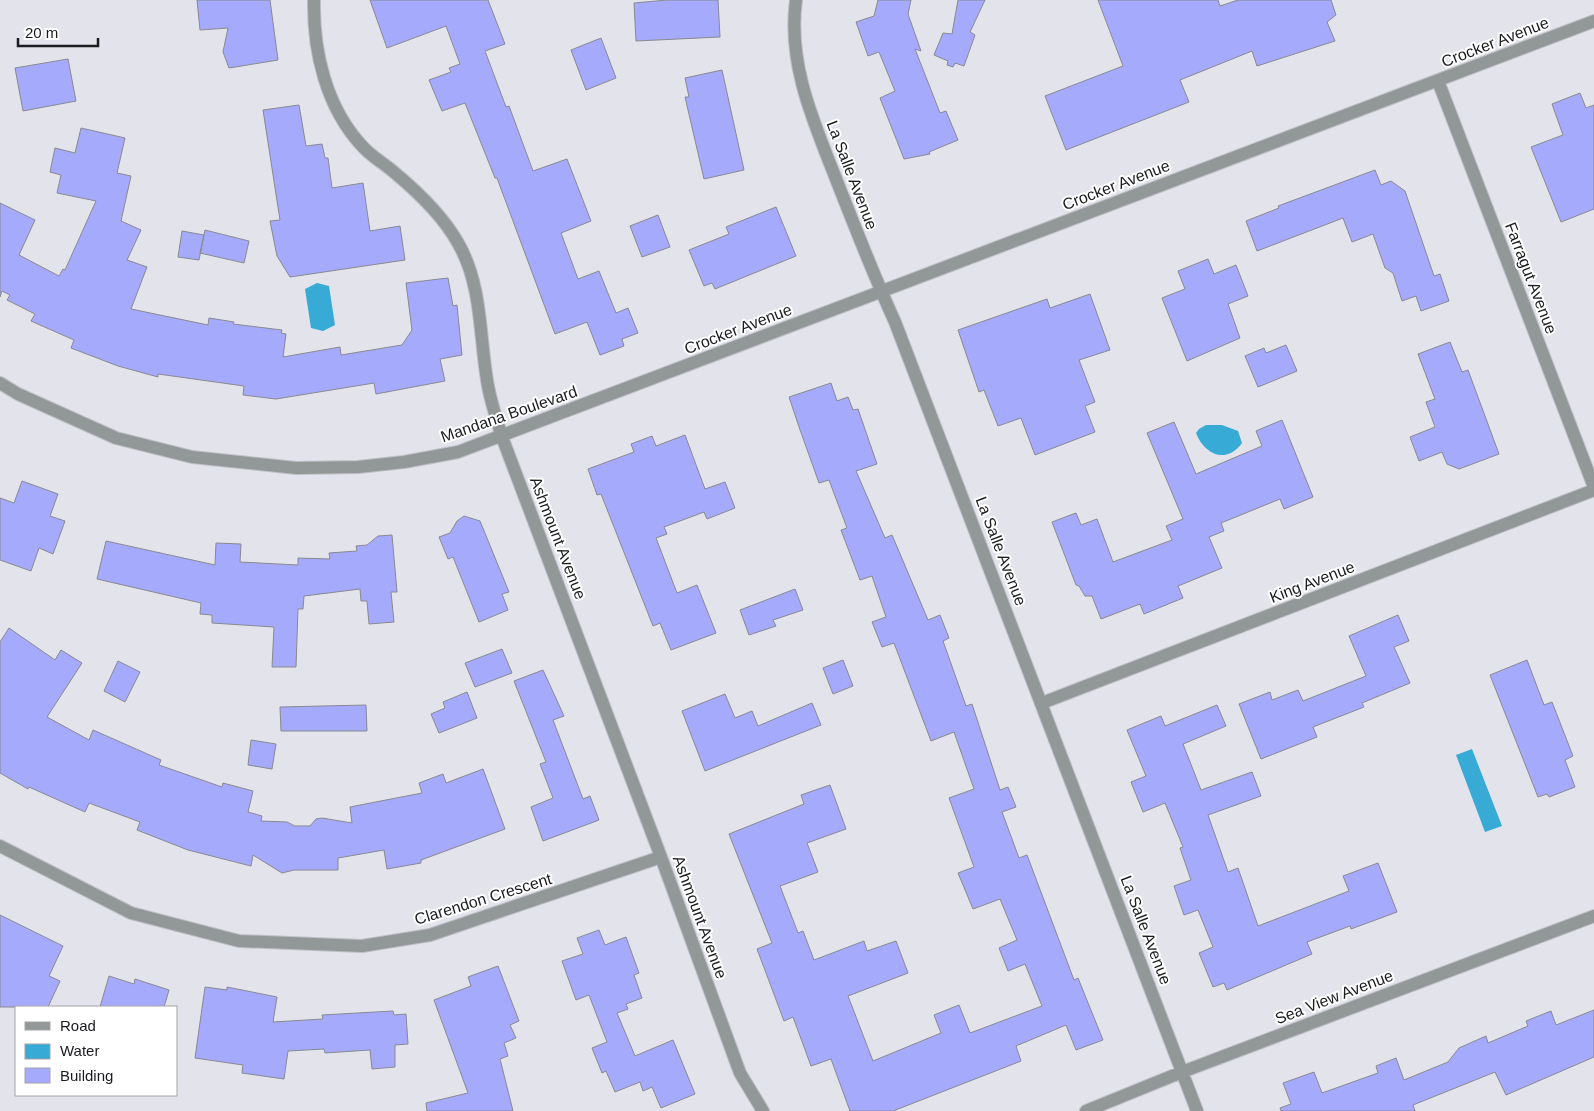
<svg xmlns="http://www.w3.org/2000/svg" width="1594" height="1111" font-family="Arial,sans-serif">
<rect width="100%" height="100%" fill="#e2e3eb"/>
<path fill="#37aad6" d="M 317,283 L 329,286 L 335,325 L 323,331 L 311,328 L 305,289 Z
M 1206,425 L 1222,425 L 1238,431 L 1242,443 C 1226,465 1204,454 1196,433 L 1199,429 Z
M 1472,749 L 1502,826 L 1485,832 L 1456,755 Z"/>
<path fill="#a5aafd" stroke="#888991" d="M 197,0 L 270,0 L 278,60 L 229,68 L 223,52 L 228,28 L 200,30 Z
M 370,0 L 488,0 L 505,44 L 485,51 L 506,107 L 509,106 L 533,171 L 567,159 L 591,221 L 561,233 L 578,279 L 599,271 L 616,313 L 628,308 L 638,333 L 622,339 L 624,346 L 600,355 L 587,322 L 555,334 L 497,178 L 495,178 L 465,103 L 442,111 L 429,80 L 451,72 L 449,68 L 460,64 L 446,26 L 387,48 Z
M 667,0 L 718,0 L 720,37 L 636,41 L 634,3 Z
M 878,0 L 911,0 L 908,14 L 921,51 L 915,49 L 940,113 L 946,111 L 958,140 L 929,152 L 930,154 L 904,159 L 880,98 L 895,91 L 879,52 L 868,56 L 856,22 L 874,16 Z
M 958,0 L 985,0 L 970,32 L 975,35 L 964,66 L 955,63 L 953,67 L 947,65 L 948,61 L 934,55 L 943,33 L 952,34 Z
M 1098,0 L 1218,0 L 1220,6 L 1238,0 L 1331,0 L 1336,15 L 1327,22 L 1335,41 L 1257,66 L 1252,51 L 1180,80 L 1189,102 L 1066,150 L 1045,96 L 1123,66 Z
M 601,38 L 616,78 L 586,90 L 571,50 Z
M 68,59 L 76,101 L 23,111 L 15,68 Z
M 722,70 L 744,170 L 704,179 L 685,97 L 689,97 L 685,78 Z
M 1580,93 L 1586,108 L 1594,105 L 1594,209 L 1561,222 L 1531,147 L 1563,135 L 1552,104 Z
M 299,105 L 306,146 L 322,144 L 325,158 L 328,158 L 332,188 L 363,183 L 370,231 L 400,226 L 405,260 L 290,277 L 277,256 L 270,221 L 280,220 L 263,110 Z
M 81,128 L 125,138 L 117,173 L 131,176 L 121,221 L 141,230 L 127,260 L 147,267 L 131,309 L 208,325 L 209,318 L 234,322 L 233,324 L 282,330 L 281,333 L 286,334 L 283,357 L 340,347 L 341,355 L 402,345 L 412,330 L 406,283 L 448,278 L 453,306 L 457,305 L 462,355 L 440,359 L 445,381 L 376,394 L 374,383 L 276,399 L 243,395 L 244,386 L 158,374 L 158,377 L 118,366 L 71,348 L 74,340 L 31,321 L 35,314 L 7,300 L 10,295 L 2,291 L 0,297 L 0,203 L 35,220 L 19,255 L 59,276 L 63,269 L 65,270 L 96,201 L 57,193 L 61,175 L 50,172 L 55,148 L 75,153 Z
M 1375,170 L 1381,185 L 1391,181 L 1405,191 L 1434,276 L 1440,274 L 1449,301 L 1421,311 L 1416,296 L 1402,301 L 1393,273 L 1385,268 L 1373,234 L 1352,242 L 1343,218 L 1257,251 L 1246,221 L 1279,208 L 1278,206 Z
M 776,207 L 796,256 L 715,289 L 712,283 L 704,286 L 689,250 L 729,234 L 726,227 Z
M 658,215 L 670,247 L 642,257 L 630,226 Z
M 205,230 L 249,241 L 244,263 L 200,253 Z
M 182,231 L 204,235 L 199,260 L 178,257 Z
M 1208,259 L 1214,274 L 1236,265 L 1248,296 L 1228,304 L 1240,338 L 1187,361 L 1162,298 L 1185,289 L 1178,271 Z
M 1090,294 L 1110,350 L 1079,360 L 1095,402 L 1085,406 L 1095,432 L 1035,455 L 1021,418 L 998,426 L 984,390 L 979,392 L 958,330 L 1047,299 L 1050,308 Z
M 1450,342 L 1462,372 L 1468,370 L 1499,454 L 1459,469 L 1447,464 L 1442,452 L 1419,461 L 1410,437 L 1435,427 L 1426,402 L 1435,399 L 1418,354 Z
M 1286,345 L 1297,371 L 1258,387 L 1245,356 L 1264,348 L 1266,353 Z
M 831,383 L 837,401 L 848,397 L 853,410 L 858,409 L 877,464 L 856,471 L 885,538 L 892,535 L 928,620 L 940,615 L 949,638 L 943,641 L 966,706 L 972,704 L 1000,790 L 1008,787 L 1016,807 L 1002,812 L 1019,858 L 1027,855 L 1074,980 L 1078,978 L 1103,1040 L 1076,1050 L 1066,1025 L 1016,1046 L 1021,1061 L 893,1111 L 850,1111 L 831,1059 L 811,1066 L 793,1017 L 784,1021 L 757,949 L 772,943 L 729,834 L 804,804 L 801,795 L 830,785 L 846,829 L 807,843 L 818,872 L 780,886 L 798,933 L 803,931 L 814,960 L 864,941 L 867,951 L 896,941 L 908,973 L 848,996 L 873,1061 L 941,1033 L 934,1015 L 959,1005 L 970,1033 L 1042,1006 L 1025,964 L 1008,971 L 999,948 L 1017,940 L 1000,899 L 973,909 L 958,873 L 974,867 L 949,798 L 974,789 L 954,732 L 931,741 L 894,643 L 882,647 L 872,622 L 886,617 L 872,576 L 860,580 L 841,530 L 847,528 L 829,480 L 819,483 L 799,427 L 789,397 Z
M 1282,420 L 1313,497 L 1284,509 L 1280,499 L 1221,523 L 1224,531 L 1209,537 L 1222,568 L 1178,586 L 1183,598 L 1144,614 L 1140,604 L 1101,619 L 1092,596 L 1085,596 L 1079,586 L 1076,585 L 1052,522 L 1076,513 L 1081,525 L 1097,519 L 1113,562 L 1172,540 L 1166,526 L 1183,519 L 1147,433 L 1174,422 L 1196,474 L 1262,446 L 1256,431 Z
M 685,435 L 705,489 L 725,482 L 735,508 L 707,519 L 704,512 L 664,527 L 667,534 L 656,538 L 677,593 L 697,585 L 716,633 L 671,650 L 660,623 L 653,626 L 601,494 L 597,495 L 588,469 L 634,452 L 631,444 L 652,436 L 656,446 Z
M 22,481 L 58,494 L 50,516 L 65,521 L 53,554 L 39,548 L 31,571 L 0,560 L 0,498 L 14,503 Z
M 464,516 L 480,521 L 509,592 L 502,594 L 508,610 L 479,622 L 453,557 L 448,559 L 439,537 L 450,533 L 457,521 Z
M 392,535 L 397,592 L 391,592 L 394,622 L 369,624 L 367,601 L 361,601 L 360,589 L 304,596 L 303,609 L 298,609 L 296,667 L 272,667 L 274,627 L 212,623 L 212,615 L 200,614 L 201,603 L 97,579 L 106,541 L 215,565 L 216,543 L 241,544 L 240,562 L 298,565 L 298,558 L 330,559 L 329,553 L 357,551 L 356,546 L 367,545 L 378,536 Z
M 795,589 L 803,610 L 773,620 L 776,626 L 749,635 L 740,610 Z
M 1398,615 L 1409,641 L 1394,647 L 1410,683 L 1362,703 L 1364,707 L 1313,727 L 1317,737 L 1261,759 L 1239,704 L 1270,692 L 1272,700 L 1298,690 L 1303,701 L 1366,676 L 1349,636 Z
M 9,628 L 55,660 L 61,650 L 82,663 L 47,717 L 89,740 L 93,730 L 161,760 L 159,765 L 222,787 L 223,783 L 253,791 L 248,812 L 262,816 L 261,821 L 287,822 L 295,826 L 310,826 L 316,819 L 322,818 L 352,823 L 350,807 L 422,793 L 419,783 L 443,774 L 446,783 L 483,769 L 505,829 L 421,860 L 421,863 L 387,869 L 384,850 L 338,858 L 338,870 L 294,870 L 282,873 L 253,855 L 251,866 L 188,850 L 137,830 L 140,822 L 89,803 L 85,812 L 29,787 L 28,789 L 0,773 L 0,642 Z
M 502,649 L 512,673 L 475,687 L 465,663 Z
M 843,660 L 853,686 L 833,694 L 823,668 Z
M 1527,660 L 1544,705 L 1552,702 L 1573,756 L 1565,760 L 1575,787 L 1549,797 L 1547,794 L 1538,797 L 1490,675 Z
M 118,661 L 140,672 L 125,702 L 104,691 Z
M 543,670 L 564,716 L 553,720 L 583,799 L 590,796 L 599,820 L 543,841 L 531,807 L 553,798 L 540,764 L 546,762 L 514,681 Z
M 467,692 L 477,718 L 439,733 L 431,714 L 445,708 L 443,702 Z
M 725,694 L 735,718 L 752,711 L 758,726 L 812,703 L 821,725 L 705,771 L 682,711 Z
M 366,705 L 367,731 L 281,731 L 280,707 Z
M 1217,705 L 1226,726 L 1183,744 L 1201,790 L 1252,772 L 1261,796 L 1208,815 L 1228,872 L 1238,868 L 1258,926 L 1349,891 L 1343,876 L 1378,863 L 1397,912 L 1351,929 L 1350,926 L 1307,942 L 1312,954 L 1227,990 L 1224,983 L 1213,987 L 1199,953 L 1213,947 L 1198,910 L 1184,915 L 1174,886 L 1191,880 L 1180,848 L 1183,847 L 1165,803 L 1143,812 L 1131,782 L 1146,776 L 1127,730 L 1161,716 L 1165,726 Z
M 251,740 L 276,744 L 272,769 L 248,765 Z
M 0,915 L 63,946 L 49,976 L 60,981 L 48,1007 L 0,1007 Z
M 599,930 L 605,945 L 626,937 L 639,973 L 634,975 L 642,998 L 626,1004 L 628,1009 L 617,1013 L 635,1056 L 673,1040 L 695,1094 L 661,1108 L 652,1087 L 643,1091 L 640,1082 L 615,1092 L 606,1071 L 602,1073 L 592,1048 L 607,1042 L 589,995 L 576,1000 L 562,961 L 583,954 L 577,938 Z
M 498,966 L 519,1021 L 510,1025 L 516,1038 L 504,1043 L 508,1056 L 500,1059 L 513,1111 L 427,1111 L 426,1103 L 468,1093 L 434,1000 L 471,986 L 468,977 Z
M 109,976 L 134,984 L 135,979 L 169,990 L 164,1007 L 100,1007 Z
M 205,987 L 227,990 L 227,987 L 277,997 L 273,1022 L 323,1019 L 322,1015 L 393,1011 L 394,1015 L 406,1014 L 408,1044 L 395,1045 L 395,1067 L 372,1069 L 370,1050 L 325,1053 L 324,1049 L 288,1051 L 284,1079 L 242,1073 L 243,1065 L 195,1058 Z
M 1594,1010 L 1594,1057 L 1506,1095 L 1495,1072 L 1413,1105 L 1415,1111 L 1281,1111 L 1280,1108 L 1291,1104 L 1283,1083 L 1314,1072 L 1322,1093 L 1378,1073 L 1376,1066 L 1396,1058 L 1404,1080 L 1448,1062 L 1459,1048 L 1486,1036 L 1488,1043 L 1528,1026 L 1526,1021 L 1551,1011 L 1556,1025 Z"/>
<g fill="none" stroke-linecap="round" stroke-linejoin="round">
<defs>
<path id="minor" d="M 314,0 C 313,51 326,108 363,147 C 372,157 385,164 395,173 C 419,193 443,216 458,243 C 483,286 479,338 488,386 C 491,403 497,420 502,437 L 661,857 L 740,1073 L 763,1111
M 796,0 C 787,65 815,125 838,184 C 856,230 874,276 895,322 L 1197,1111
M 1438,81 L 1594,487
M 0,383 L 18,394 L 116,438 L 192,457 L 296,468 L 358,467 L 404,462 L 458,452 L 1594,21
M 1042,703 L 1594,490
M 0,846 L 131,913 L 239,941 L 362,946 L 430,935 L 661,857
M 1086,1111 L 1182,1072 L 1594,916"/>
</defs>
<use href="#minor" stroke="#bebfc6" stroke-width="14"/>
<use href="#minor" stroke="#929797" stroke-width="12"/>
</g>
<g text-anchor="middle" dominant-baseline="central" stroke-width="4" stroke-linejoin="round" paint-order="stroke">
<g font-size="16" fill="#1b1c1f" stroke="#fff">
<text transform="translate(1495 42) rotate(-21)">Crocker Avenue</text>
<text transform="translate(852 175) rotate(69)">La Salle Avenue</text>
<text transform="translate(1116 185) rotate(-21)">Crocker Avenue</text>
<text transform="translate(1531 278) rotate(69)">Farragut Avenue</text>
<text transform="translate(738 329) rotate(-21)">Crocker Avenue</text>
<text transform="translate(509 414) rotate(-19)">Mandana Boulevard</text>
<text transform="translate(558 538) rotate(69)">Ashmount Avenue</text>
<text transform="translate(1001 551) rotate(69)">La Salle Avenue</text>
<text transform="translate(1312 582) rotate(-21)">King Avenue</text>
<text transform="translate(483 899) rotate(-17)">Clarendon Crescent</text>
<text transform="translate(700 917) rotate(70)">Ashmount Avenue</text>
<text transform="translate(1146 930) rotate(69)">La Salle Avenue</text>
<text transform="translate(1334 997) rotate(-21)">Sea View Avenue</text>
</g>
</g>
<rect x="15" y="1006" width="162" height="90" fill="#ffffff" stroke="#a4a4a5"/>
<rect x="25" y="1022" width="25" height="8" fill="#929797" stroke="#a4a4a5"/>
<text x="60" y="1031" font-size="15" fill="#1b1c1f">Road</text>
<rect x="25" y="1044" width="25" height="15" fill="#37aad6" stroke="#a4a4a5"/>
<text x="60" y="1056" font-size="15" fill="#1b1c1f">Water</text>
<rect x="25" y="1068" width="25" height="15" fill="#a5aafd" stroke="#a4a4a5"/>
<text x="60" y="1081" font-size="15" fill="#1b1c1f">Building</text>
<path d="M18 38v8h80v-8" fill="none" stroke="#1b1c1f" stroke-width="2.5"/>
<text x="25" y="38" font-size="15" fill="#1b1c1f" stroke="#ffffff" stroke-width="4" paint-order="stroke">20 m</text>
</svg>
